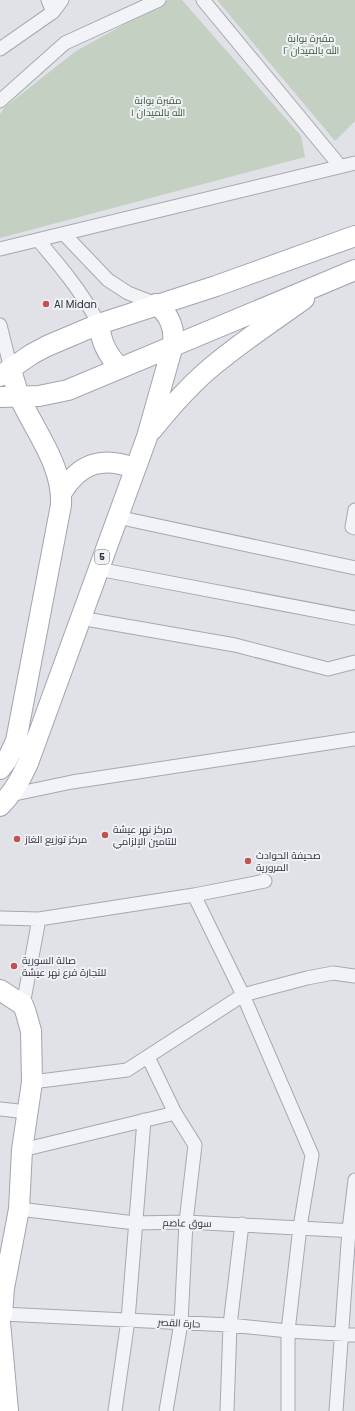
<svg xmlns="http://www.w3.org/2000/svg" width="355" height="1411" font-family="Poppins,Cairo,sans-serif">
<rect width="100%" height="100%" fill="#e0e2e7"/>
<path fill="#c4d0c2" d="M 168,0 L 182,0 L 301,136 L 305,157 L 0,238 L 0,114 L 5,107 L 76,51 Z
M 217,0 L 355,0 L 355,121 L 335,141 Z"/>
<g fill="none" stroke-linecap="round" stroke-linejoin="round">
<defs>
<path id="street" d="M 203,0 L 340,166
M 53,12 L 62,0
M 0,49 L 53,12 L 48,0
M 0,101 L 65,43 L 159,0
M 64,234 L 108,280 L 128,293 L 156,304
M 38,240 C 61,267 82,292 99,324
M 0,249 L 355,163
M 0,325 L 11,369
M 355,510 L 352,527 L 355,528
M 117,517 L 355,568
M 98,569 L 355,618
M 80,618 L 235,645 L 328,669 L 355,662
M 10,795 L 72,782 L 355,739
M 194,895 L 243,995 L 312,1155 L 300,1227 L 288,1331 L 288,1411
M 0,918 L 39,919 L 23,1005
M 39,919 L 194,895 L 265,881
M 148,1057 L 175,1113 L 195,1145 L 186,1222 L 181,1323 L 166,1411
M 32,1082 L 127,1070 L 243,995 L 307,978 L 333,973 L 355,976
M 0,1109 L 28,1112
M 22,1150 L 175,1113
M 19,1209 L 135,1223 L 186,1222 L 355,1231
M 2,1314 L 230,1325 L 288,1331 L 355,1335
M 115,1411 L 128,1320 L 144,1120
M 227,1411 L 230,1325 L 242,1224
M 336,1411 L 349,1230 L 355,1180"/>
<path id="primary" d="M 99,324 C 101,342 107,355 120,368
M 0,376 L 32,354 L 47,346 L 99,324 L 216,286 L 355,236
M 0,397 L 39,396 L 68,390 L 355,270
M 152,430 C 169,409 187,388 208,370 C 238,344 272,322 304,299
M 62,492 C 80,463 102,456 134,468
M 0,769 L 7,760 L 16,741 L 61,505 C 63,465 35,432 19,396 C 16,387 13,378 11,369
M 0,806 C 13,793 21,779 28,763 L 147,437 L 173,345 C 175,328 170,315 156,304
M 0,990 L 23,1005 L 26,1013 L 31,1031 L 32,1082 L 22,1150 L 19,1209 L 4,1288 L 2,1314 L 0,1317
M 0,1322 L 8,1411"/>
</defs>
<use href="#street" stroke="#a6a8b1" stroke-width="15"/>
<use href="#primary" stroke="#a1a5b2" stroke-width="22"/>
<use href="#street" stroke="#f2f3f6" stroke-width="13"/>
<use href="#primary" stroke="#fff" stroke-width="20"/>
</g>
<g fill="#bf5252" stroke="#eff1f5" stroke-width="1.5">
<circle cx="46" cy="304" r="4"/>
<circle cx="105" cy="835" r="4"/>
<circle cx="17" cy="839" r="4"/>
<circle cx="248" cy="861" r="4"/>
<circle cx="14" cy="966" r="4"/>
</g>
<g text-anchor="middle" dominant-baseline="central" stroke-width="4" stroke-linejoin="round" paint-order="stroke">
<rect fill="#eff1f5" stroke="#656874" stroke-width="1" x="95" y="550" width="14" height="14" rx="3"/>
<g font-size="9" font-weight="bold" fill="#2a2e3d">
<text x="102" y="557">5</text>
</g>
<g font-size="10" fill="#3a5739" stroke="#eff1f5">
<text x="311" y="38">مقبرة بوابة<tspan x="311" dy="12">الله بالميدان ٢</tspan></text>
<text x="158" y="100">مقبرة بوابة<tspan x="158" dy="12">الله بالميدان ١</tspan></text>
</g>
<g font-size="10" fill="#2a2e3d" stroke="#eff1f5" text-anchor="start">
<text x="54" y="304">Al Midan</text>
<text x="113" y="829">مركز نهر عيشة<tspan x="113" dy="12">للتامين الإلزامي</tspan></text>
<text x="25" y="839">مركز توزيع الغاز</text>
<text x="256" y="855">صحيفة الحوادث<tspan x="256" dy="12">المرورية</tspan></text>
<text x="22" y="960">صالة السورية<tspan x="22" dy="12">للتجارة فرع نهر عيشة</tspan></text>
</g>
<g font-size="10" fill="#2a2e3d" stroke="#eff1f5">
<text transform="translate(187 1223) rotate(1)">سوق عاصم</text>
<text transform="translate(179 1323) rotate(3)">حارة القصر</text>
</g>
</g>
</svg>
